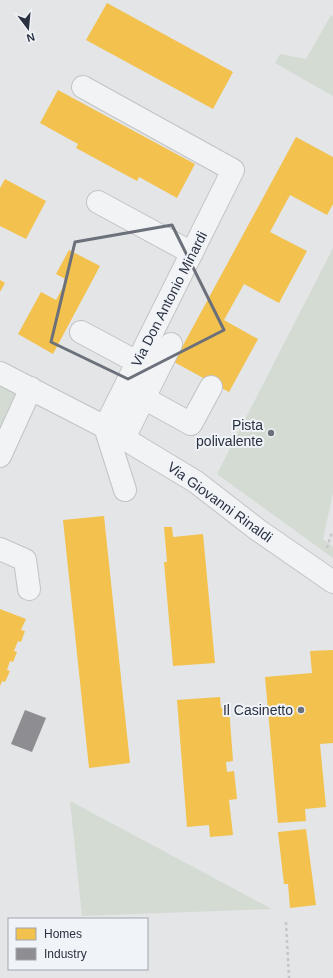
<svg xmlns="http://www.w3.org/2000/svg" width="333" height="978" font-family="Helvetica,sans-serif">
<rect width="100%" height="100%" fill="#e3e5e7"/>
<path fill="#d3dbd3" d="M 331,15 L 333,16 L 333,96 L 275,63 L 280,54 L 306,59 Z
M 333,248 L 333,493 L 323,539 L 333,547 L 333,558 L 217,474 Z
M 0,373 L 31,388 L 0,456 Z
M 70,801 L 272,909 L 82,916 Z"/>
<path fill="#f2c14e" d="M 107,3 L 233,72 L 213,109 L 86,40 Z
M 58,90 L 195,164 L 177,198 L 141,178 L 139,177 L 137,181 L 76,148 L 78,144 L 40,123 Z
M 296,137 L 333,157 L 333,204 L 327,215 L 290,195 L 270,232 L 307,251 L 279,303 L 244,284 L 224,320 L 258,339 L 229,392 L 174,362 Z
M 5,179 L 46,201 L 26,239 L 0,226 L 0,188 Z
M 69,250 L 100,266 L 53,354 L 18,334 L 41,292 L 56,300 L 67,280 L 56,274 Z
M 0,280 L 5,283 L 0,292 Z
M 104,516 L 130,763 L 89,768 L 63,520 Z
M 164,527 L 172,527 L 173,537 L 203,534 L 215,663 L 173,666 L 164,562 L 167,562 Z
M 0,609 L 26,619 L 21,630 L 25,631 L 21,642 L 18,641 L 14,651 L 17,652 L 13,662 L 10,661 L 7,670 L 10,671 L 5,682 L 2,681 L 0,686 Z
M 333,650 L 333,743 L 320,744 L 326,807 L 305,809 L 306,821 L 278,823 L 265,677 L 312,673 L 310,651 Z
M 220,697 L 221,708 L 229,707 L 233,761 L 226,762 L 227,772 L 234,771 L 237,799 L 229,800 L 233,835 L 210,837 L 209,825 L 187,827 L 177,700 Z
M 306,829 L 316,905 L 290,908 L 288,884 L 284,884 L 278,832 Z"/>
<path fill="#8d8d92" d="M 25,710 L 46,718 L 32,752 L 11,744 Z"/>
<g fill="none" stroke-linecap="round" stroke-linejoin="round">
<defs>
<path id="minor" d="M 83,87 L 233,170 L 105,427 L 125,490
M 98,202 L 192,253
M 81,332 L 137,362
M 0,373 L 105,427 L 196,482 L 258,530 L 333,582
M 144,398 L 191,424 L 211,387
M 124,438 L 171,344
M 0,456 L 31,388
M 0,549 L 25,560 L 29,589"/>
</defs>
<use href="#minor" stroke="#c1c3c5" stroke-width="24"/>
<path stroke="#c5c6cb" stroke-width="2.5" stroke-dasharray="3 3" stroke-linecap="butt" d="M 327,548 L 332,532
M 286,922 L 289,978"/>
<use href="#minor" stroke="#f2f3f5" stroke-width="22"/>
</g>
<path fill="none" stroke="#6b707a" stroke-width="3" stroke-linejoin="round" d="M 172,225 L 224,330 L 128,379 L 51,342 L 75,242 Z"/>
<g fill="#6b707a" stroke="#f0f3f7" stroke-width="1.5">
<circle cx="271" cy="433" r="4"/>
<circle cx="301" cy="710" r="4"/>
</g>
<g text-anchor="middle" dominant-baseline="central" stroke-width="4" stroke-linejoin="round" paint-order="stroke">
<g font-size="14" fill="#2a3140" stroke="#f0f3f7">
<text transform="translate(169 299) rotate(-63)">Via Don Antonio Minardi</text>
<text transform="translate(220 502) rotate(36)">Via Giovanni Rinaldi</text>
</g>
<g font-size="14" fill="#2a3140" stroke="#f0f3f7" text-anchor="end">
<text x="263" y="425">Pista<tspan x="263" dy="16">polivalente</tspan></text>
<text x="293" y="710">Il Casinetto</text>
</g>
</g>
<rect x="8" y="918" width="140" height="52" fill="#f0f3f7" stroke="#a1a5ae"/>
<rect x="16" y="928" width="20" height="12" fill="#f2c14e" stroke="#a1a5ae"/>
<text x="44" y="938" font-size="12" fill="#2a3140">Homes</text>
<rect x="16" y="948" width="20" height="12" fill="#8d8d92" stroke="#a1a5ae"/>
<text x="44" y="958" font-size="12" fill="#2a3140">Industry</text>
<g transform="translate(28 28) rotate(164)" stroke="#f0f3f7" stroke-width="3" paint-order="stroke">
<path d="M0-3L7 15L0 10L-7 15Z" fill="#2a3140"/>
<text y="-6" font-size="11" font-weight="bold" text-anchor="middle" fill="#2a3140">N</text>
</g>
</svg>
